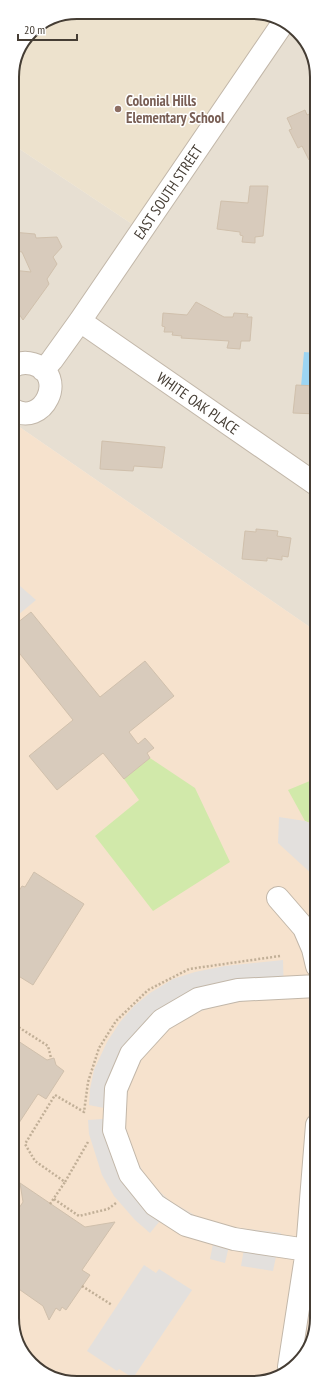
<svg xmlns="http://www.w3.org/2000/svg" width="329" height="1395" font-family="'PT Sans Narrow',sans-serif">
<rect width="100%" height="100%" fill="#f3ede4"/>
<path fill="#e7dfd2" d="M 283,23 L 301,34 L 316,68 L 317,632 L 18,426 L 12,434 L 12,144 L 141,230 Z"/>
<path fill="#f6e2cd" d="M 18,426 L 317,632 L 317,1322 L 301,1361 L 261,1382 L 64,1382 L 31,1364 L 13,1327 L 12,434 Z"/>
<path fill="#ede2cd" d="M 77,12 L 268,14 L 283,23 L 141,230 L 12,144 L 12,73 L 31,31 Z"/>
<path fill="#d1e9aa" d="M 150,758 L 195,788 L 230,862 L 153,911 L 95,836 L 139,800 L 124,779 Z
M 317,778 L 317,826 L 305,821 L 288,790 Z
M 317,1260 L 317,1322 L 307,1347 Z"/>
<path fill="#e3e0dd" d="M 12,579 L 36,600 L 12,620 Z
M 279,817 L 305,821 L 317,826 L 317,876 L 314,876 L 278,843 Z
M 283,960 L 284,997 L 250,1000 L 218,1006 L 188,1015 L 168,1026 L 138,1061 L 129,1085 L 124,1117 L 129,1142 L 137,1161 L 149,1182 L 170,1201 L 196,1216 L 232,1227 L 281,1233 L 273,1271 L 241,1266 L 244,1249 L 229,1246 L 225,1263 L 210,1259 L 213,1244 L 159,1222 L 150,1233 L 135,1220 L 114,1196 L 102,1175 L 89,1134 L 88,1120 L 103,1119 L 104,1108 L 89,1105 L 90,1089 L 94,1070 L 107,1042 L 120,1022 L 134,1006 L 150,993 L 173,979 L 195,972 L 225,966 Z
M 144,1265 L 156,1273 L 159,1269 L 192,1290 L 133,1378 L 119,1369 L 117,1371 L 87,1351 Z"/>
<path fill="#9cd5f3" d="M 304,352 L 317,353 L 314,388 L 301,387 Z"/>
<path fill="#d8cbbc" stroke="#d0c0ac" d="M 305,110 L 307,115 L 316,111 L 316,157 L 309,160 L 302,146 L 298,148 L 289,130 L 292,129 L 287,118 Z
M 250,186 L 268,186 L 263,236 L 255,237 L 255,243 L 242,242 L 243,236 L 240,235 L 240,232 L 217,229 L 221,201 L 248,203 Z
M 12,232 L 35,234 L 36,238 L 57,237 L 62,247 L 53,257 L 57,264 L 47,279 L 49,284 L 23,320 L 17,311 L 12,310 L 12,270 L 31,272 L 22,252 L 12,250 Z
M 196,302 L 224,317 L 233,317 L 234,313 L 248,314 L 247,317 L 252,317 L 250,341 L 241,341 L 240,349 L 227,348 L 229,341 L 181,338 L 182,336 L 172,335 L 173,332 L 164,332 L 165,327 L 162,326 L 163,313 L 187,315 Z
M 296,385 L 317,386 L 317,414 L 293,413 Z
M 102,441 L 165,447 L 162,468 L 134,466 L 133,471 L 100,469 Z
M 256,529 L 278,531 L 277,536 L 291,538 L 288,557 L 282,556 L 282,560 L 267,558 L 267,561 L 242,559 L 245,531 L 256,532 Z
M 31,612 L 100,697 L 145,661 L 174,696 L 129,732 L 138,744 L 145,738 L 154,748 L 147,753 L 150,758 L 124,779 L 103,753 L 57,790 L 29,756 L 73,720 L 12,644 L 12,627 Z
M 12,766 L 17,772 L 18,779 L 16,784 L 12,788 Z
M 34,872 L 84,904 L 33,985 L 12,972 L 12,899 L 13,900 L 22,886 L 25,887 Z
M 12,1037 L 47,1060 L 54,1058 L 56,1065 L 64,1071 L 46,1099 L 38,1094 L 13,1132 Z
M 20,1183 L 85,1227 L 115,1222 L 82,1270 L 90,1275 L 66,1310 L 62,1307 L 60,1311 L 56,1308 L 49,1320 L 43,1306 L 13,1285 L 13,1217 L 23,1202 Z"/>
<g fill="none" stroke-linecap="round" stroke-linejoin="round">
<defs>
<path id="minor" d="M 80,321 L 317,485
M 12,367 C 18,363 26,362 33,364 C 69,375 43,429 12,409
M 43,370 L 52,360 L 80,321 L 283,23
M 278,898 L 304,928 L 313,949 L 317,966
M 307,1250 L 234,1239 L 186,1225 L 155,1205 L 130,1174 L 114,1130 L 116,1089 L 131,1054 L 162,1020 L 198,999 L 238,990 L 317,986
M 289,1367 L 307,1250 L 317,1125"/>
</defs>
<use href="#minor" stroke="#c2b7a9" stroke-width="24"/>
<path stroke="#c1af97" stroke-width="2.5" stroke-dasharray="2 2" stroke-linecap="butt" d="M 12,1023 L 48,1046 L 51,1058
M 88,1142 L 65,1182 L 35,1161 L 25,1144 L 55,1095 L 84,1112 L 88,1082 L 99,1048 L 116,1021 L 148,990 L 189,969 L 280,956
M 54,1199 L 79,1216 L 108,1209 L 116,1203
M 50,1204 L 65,1182
M 82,1286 L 112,1305"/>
<use href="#minor" stroke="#fff" stroke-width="22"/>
</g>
<circle fill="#8d6e63" stroke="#fff" stroke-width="1.5" cx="118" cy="109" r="4"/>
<g text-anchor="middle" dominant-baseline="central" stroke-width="3" stroke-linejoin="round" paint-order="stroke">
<g font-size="15" font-weight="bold" fill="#785e54" stroke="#fff" text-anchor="start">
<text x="126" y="100">Colonial Hills<tspan x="126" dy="17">Elementary School</tspan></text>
</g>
<g font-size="15" fill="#453d34" stroke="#fff">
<text transform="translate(168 192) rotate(-56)">EAST SOUTH STREET</text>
<text transform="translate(198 403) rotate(35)">WHITE OAK PLACE</text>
</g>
</g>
<path d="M0 0H329V1395H0ZM77 19H252A58 58 0 0 1 310 77V1318A58 58 0 0 1 252 1376H77A58 58 0 0 1 19 1318V77A58 58 0 0 1 77 19Z" fill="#fff" fill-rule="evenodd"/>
<path fill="none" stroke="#453d34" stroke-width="2" d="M77 19H252A58 58 0 0 1 310 77V1318A58 58 0 0 1 252 1376H77A58 58 0 0 1 19 1318V77A58 58 0 0 1 77 19Z"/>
<path d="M18 34v6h59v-6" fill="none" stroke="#453d34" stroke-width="2"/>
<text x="24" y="34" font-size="12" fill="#453d34" stroke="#ffffff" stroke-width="3" paint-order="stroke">20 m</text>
</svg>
